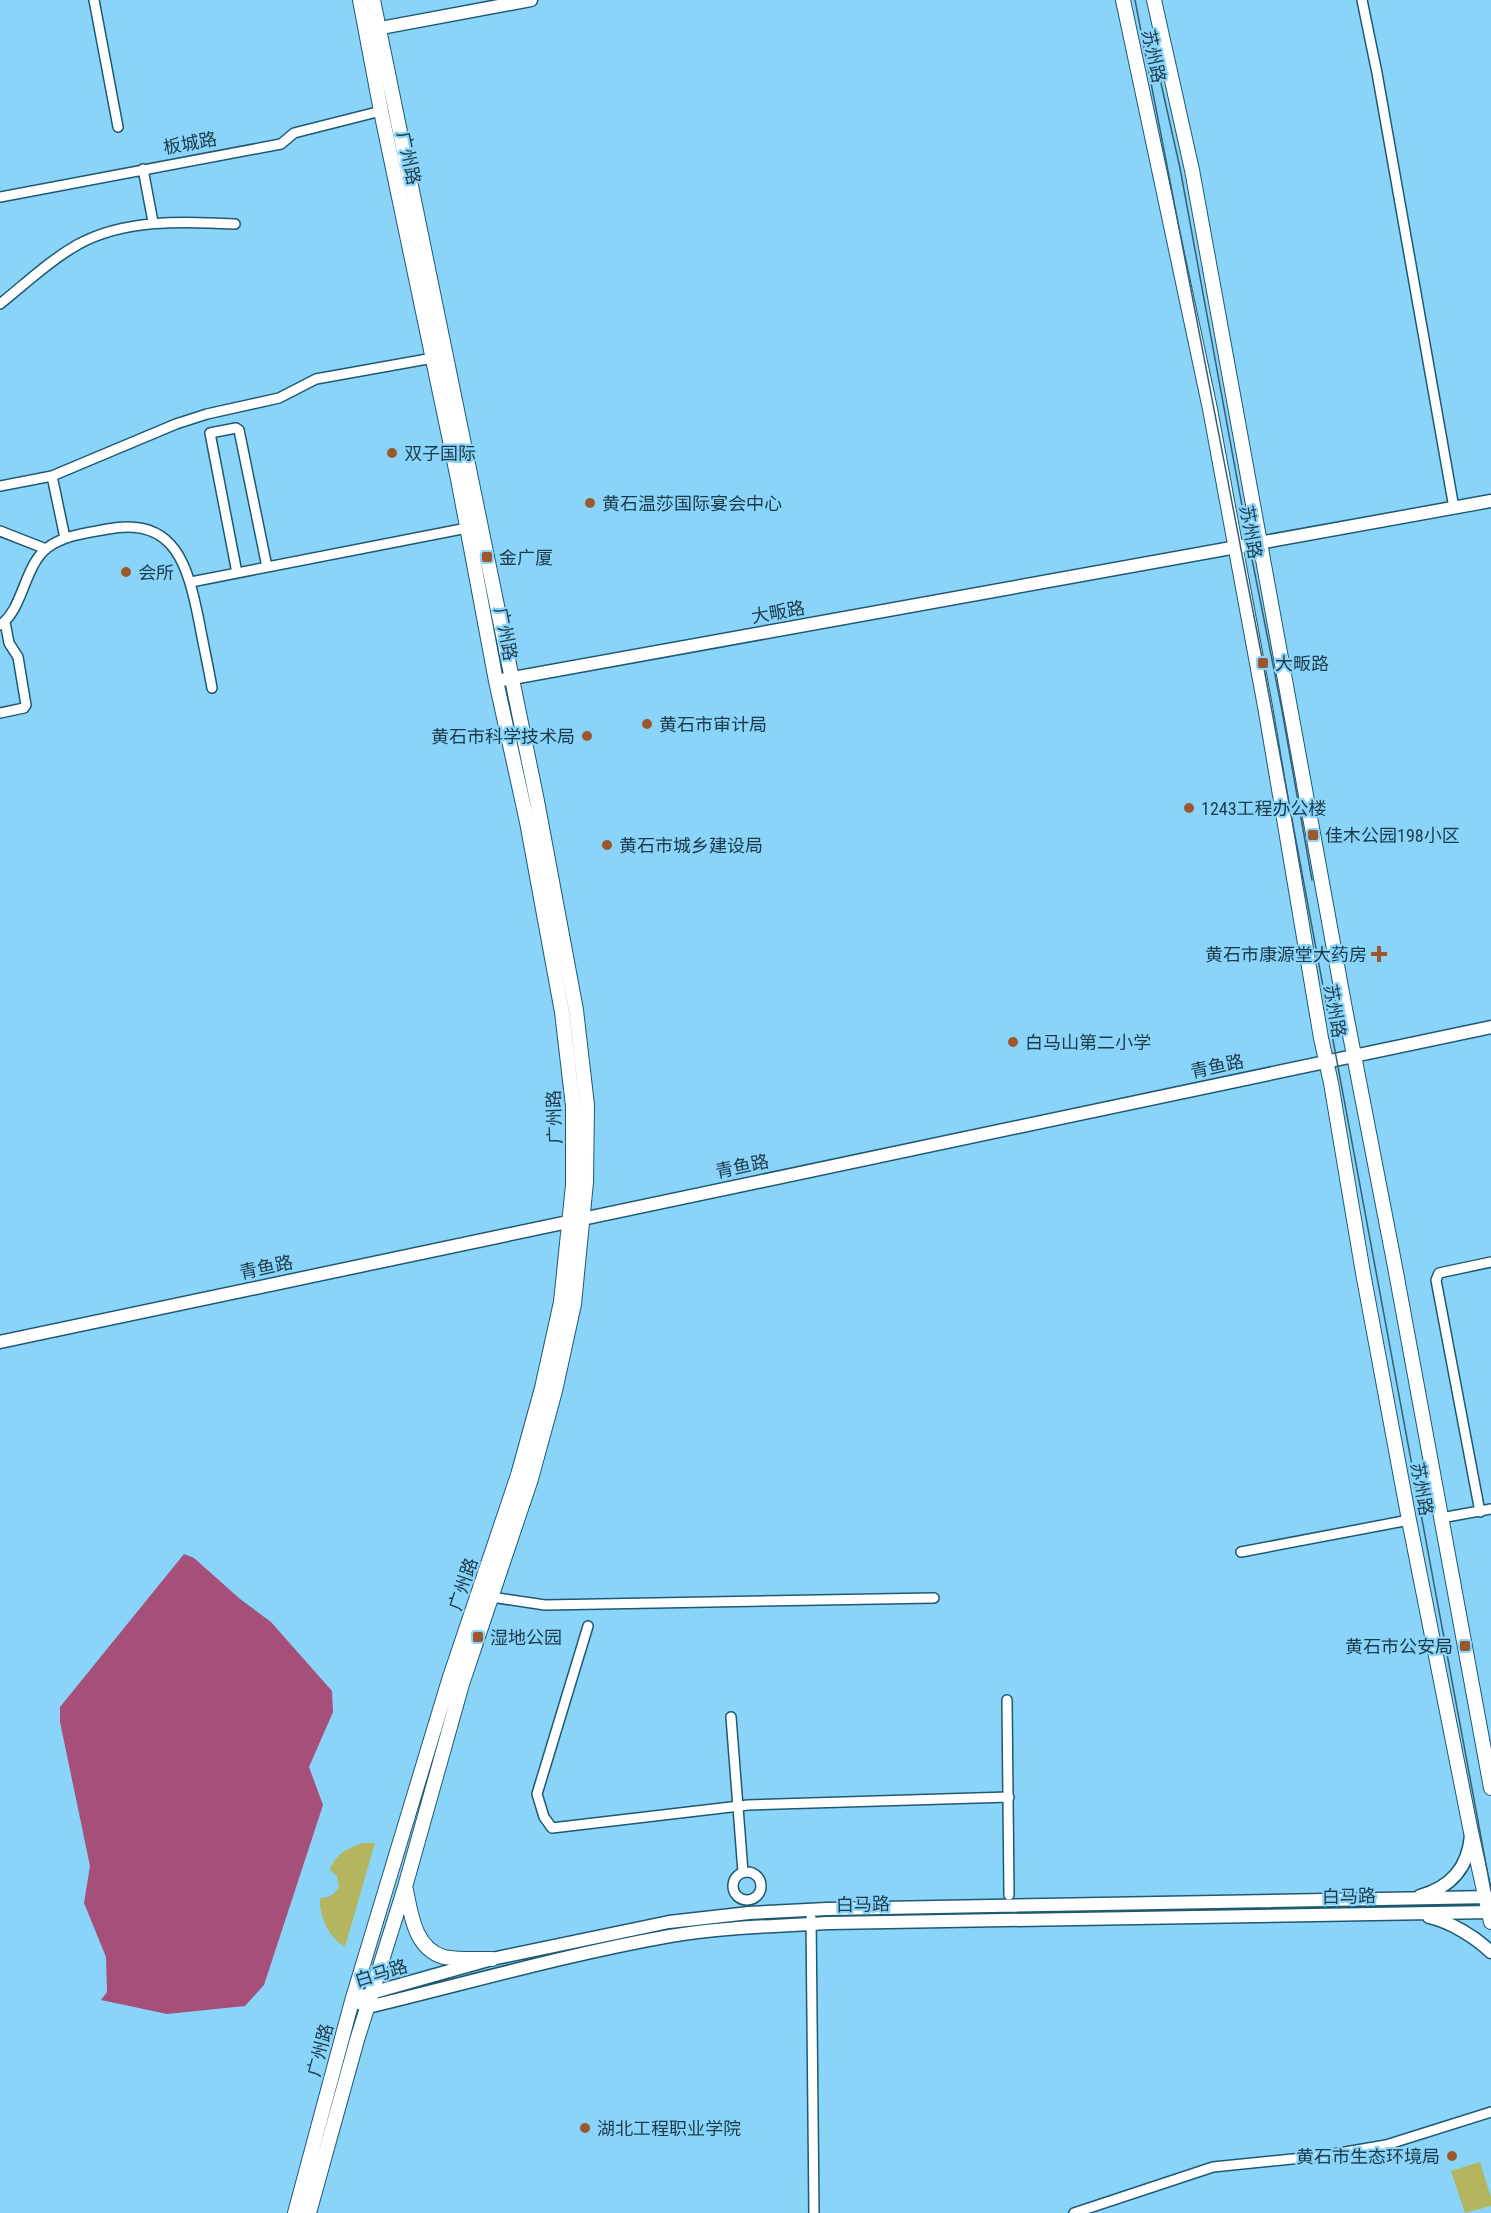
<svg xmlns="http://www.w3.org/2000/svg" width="1491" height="2213" font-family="'Roboto Condensed','Noto Sans SC',sans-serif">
<rect width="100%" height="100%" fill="#8ad4f9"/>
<path fill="#b3b55f" d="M 363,1843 L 375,1843 L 345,1947 C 329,1937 319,1918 320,1898 C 330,1897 334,1895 339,1887 L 337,1876 L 330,1870 C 334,1855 349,1847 363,1843 Z
M 1480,2162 L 1491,2197 L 1491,2206 L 1465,2213 L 1451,2171 Z"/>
<path fill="#a64f7b" d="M 184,1554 L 194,1558 L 240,1599 L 271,1622 L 332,1691 L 333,1712 L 309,1767 L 323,1805 L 264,1985 L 245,2006 L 167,2014 L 101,2000 L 107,1992 L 106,1957 L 84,1903 L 90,1866 L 60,1722 L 60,1707 Z"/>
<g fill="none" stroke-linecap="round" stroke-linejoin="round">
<defs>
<path id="minor" d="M 94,0 L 118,127
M 1362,0 L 1377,73 L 1454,508
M 143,169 L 153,222
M 0,197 L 281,144 L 294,133 L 381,111
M 0,304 C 25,284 49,261 77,245 C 123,219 183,221 235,224
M 0,486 L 52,476
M 0,531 L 46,549
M 65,538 L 52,476 L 176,424 L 207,414 L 279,398 L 316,379 L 433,358
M 237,573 L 210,433 L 236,428 L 239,430 L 267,567
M 191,582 L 467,528
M 0,625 C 23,610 24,566 47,548 C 64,535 87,533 108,529 C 176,516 188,567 199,621 C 203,643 208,665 212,688
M 0,713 L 24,708 L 26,705 L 18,657 L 9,643 L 5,622
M 1480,1512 L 1436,1280 L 1439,1273 L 1491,1262
M 1441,1518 L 1491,1509
M 1241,1552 L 1409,1520
M 491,1597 L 545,1605 L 934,1598
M 588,1626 L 537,1794 L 544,1817 L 552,1828 L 748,1805 L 1009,1797
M 1007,1700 L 1009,1895
M 731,1717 L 743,1872
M733 1886a14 14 0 1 1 28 0a14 14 0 1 1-28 0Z
M 811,1918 L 814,2213
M 1074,2213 L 1213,2167 L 1322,2156 L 1386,2145 L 1491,2112"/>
<path id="tertiary" d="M 370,30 L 531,0
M 496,681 L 1491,501
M 0,1342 L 1491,1027
M 1420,1896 C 1451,1887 1468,1868 1471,1836
M 1429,1917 C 1451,1922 1475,1937 1491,1952
M 352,2001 L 371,1993 L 492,1959 L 669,1922 L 749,1913 L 827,1909 L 1491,1897
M 361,2004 L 368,2007 C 468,1983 568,1954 670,1936 C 722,1927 776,1926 829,1923 L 1491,1912"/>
<path id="secondary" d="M 1123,0 L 1210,409 L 1266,712 L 1321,1038 L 1331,1083 L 1363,1273 L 1409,1520 L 1471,1832 L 1491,1922
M 1154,0 L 1192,170 L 1345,1009 L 1395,1267 L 1491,1788
M 406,1890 C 411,1915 415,1949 444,1957 C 459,1960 477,1959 492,1959
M 295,2213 L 352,2001 L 449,1680 L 518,1475 L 542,1388 L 561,1302 L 573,1185 L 573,1106 L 562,1012 L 527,822 L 496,681 L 458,479 L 381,111 L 360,0
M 309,2213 L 357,2040 L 405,1887 L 462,1684 L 531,1479 L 555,1391 L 574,1304 L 586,1182 L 587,1105 L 576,1010 L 537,801 L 373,0"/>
</defs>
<use href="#minor" stroke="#1e5972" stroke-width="12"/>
<use href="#tertiary" stroke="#1e5972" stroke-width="15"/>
<use href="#secondary" stroke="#1e5972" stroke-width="16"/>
<use href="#minor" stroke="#fff" stroke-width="9"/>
<use href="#tertiary" stroke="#fff" stroke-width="12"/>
<use href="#secondary" stroke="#fff" stroke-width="14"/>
<path stroke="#365f73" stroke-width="1.5" d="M 1135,0 L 1263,663 L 1491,1891
M 1158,70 L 1180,168 L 1249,544 L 1281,705 L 1312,880"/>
</g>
<g fill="#9c572c" stroke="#8ad4f9" stroke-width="2">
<circle cx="392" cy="453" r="6"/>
<circle cx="590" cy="503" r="6"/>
<rect x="481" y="551" width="12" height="12" rx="3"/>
<circle cx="126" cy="572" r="6"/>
<rect x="1257" y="657" width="12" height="12" rx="3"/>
<circle cx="647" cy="724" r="6"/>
<circle cx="587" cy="736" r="6"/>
<circle cx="1189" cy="808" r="6"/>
<rect x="1307" y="829" width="12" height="12" rx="3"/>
<circle cx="607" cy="845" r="6"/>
<path d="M1376 945h6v6h6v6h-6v6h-6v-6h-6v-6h6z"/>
<circle cx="1013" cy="1042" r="6"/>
<rect x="472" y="1631" width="12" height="12" rx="3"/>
<rect x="1459" y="1640" width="12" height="12" rx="3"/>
<circle cx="585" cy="2128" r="6"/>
<circle cx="1452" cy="2156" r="6"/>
</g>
<g text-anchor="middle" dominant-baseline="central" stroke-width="4.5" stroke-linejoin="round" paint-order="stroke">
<g font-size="18" fill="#1b3a49" stroke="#8ad4f9">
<text transform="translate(1154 56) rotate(78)">苏州路</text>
<text transform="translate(190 143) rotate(-10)">板城路</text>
<text transform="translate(409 158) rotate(78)">广州路</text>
<text transform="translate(1251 532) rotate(80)">苏州路</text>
<text transform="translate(778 612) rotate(-10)">大畈路</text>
<text transform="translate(506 634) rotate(79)">广州路</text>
<text transform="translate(1335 1011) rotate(80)">苏州路</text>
<text transform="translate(1217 1066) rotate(-12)">青鱼路</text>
<text transform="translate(554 1117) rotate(-92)">广州路</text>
<text transform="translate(742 1166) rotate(-12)">青鱼路</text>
<text transform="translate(266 1267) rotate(-12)">青鱼路</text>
<text transform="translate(1422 1489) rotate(80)">苏州路</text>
<text transform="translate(463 1584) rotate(-71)">广州路</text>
<text transform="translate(1349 1896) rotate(-1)">白马路</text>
<text transform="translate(863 1904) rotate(-1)">白马路</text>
<text transform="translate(381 1973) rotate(-17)">白马路</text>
<text transform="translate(320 2050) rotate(-75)">广州路</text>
</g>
<g font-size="18" fill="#1b3a49" stroke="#8ad4f9" text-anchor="start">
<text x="404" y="453">双子国际</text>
<text x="602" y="503">黄石温莎国际宴会中心</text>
<text x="499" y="557">金广厦</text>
<text x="138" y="572">会所</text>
<text x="1275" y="663">大畈路</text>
<text x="659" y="724">黄石市审计局</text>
<text x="575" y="736" text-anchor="end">黄石市科学技术局</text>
<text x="1201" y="808">1243工程办公楼</text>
<text x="1325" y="835">佳木公园198小区</text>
<text x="619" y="845">黄石市城乡建设局</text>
<text x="1367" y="954" text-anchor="end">黄石市康源堂大药房</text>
<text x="1025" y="1042">白马山第二小学</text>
<text x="490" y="1637">湿地公园</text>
<text x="1453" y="1646" text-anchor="end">黄石市公安局</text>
<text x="597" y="2128">湖北工程职业学院</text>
<text x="1440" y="2156" text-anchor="end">黄石市生态环境局</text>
</g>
</g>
</svg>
